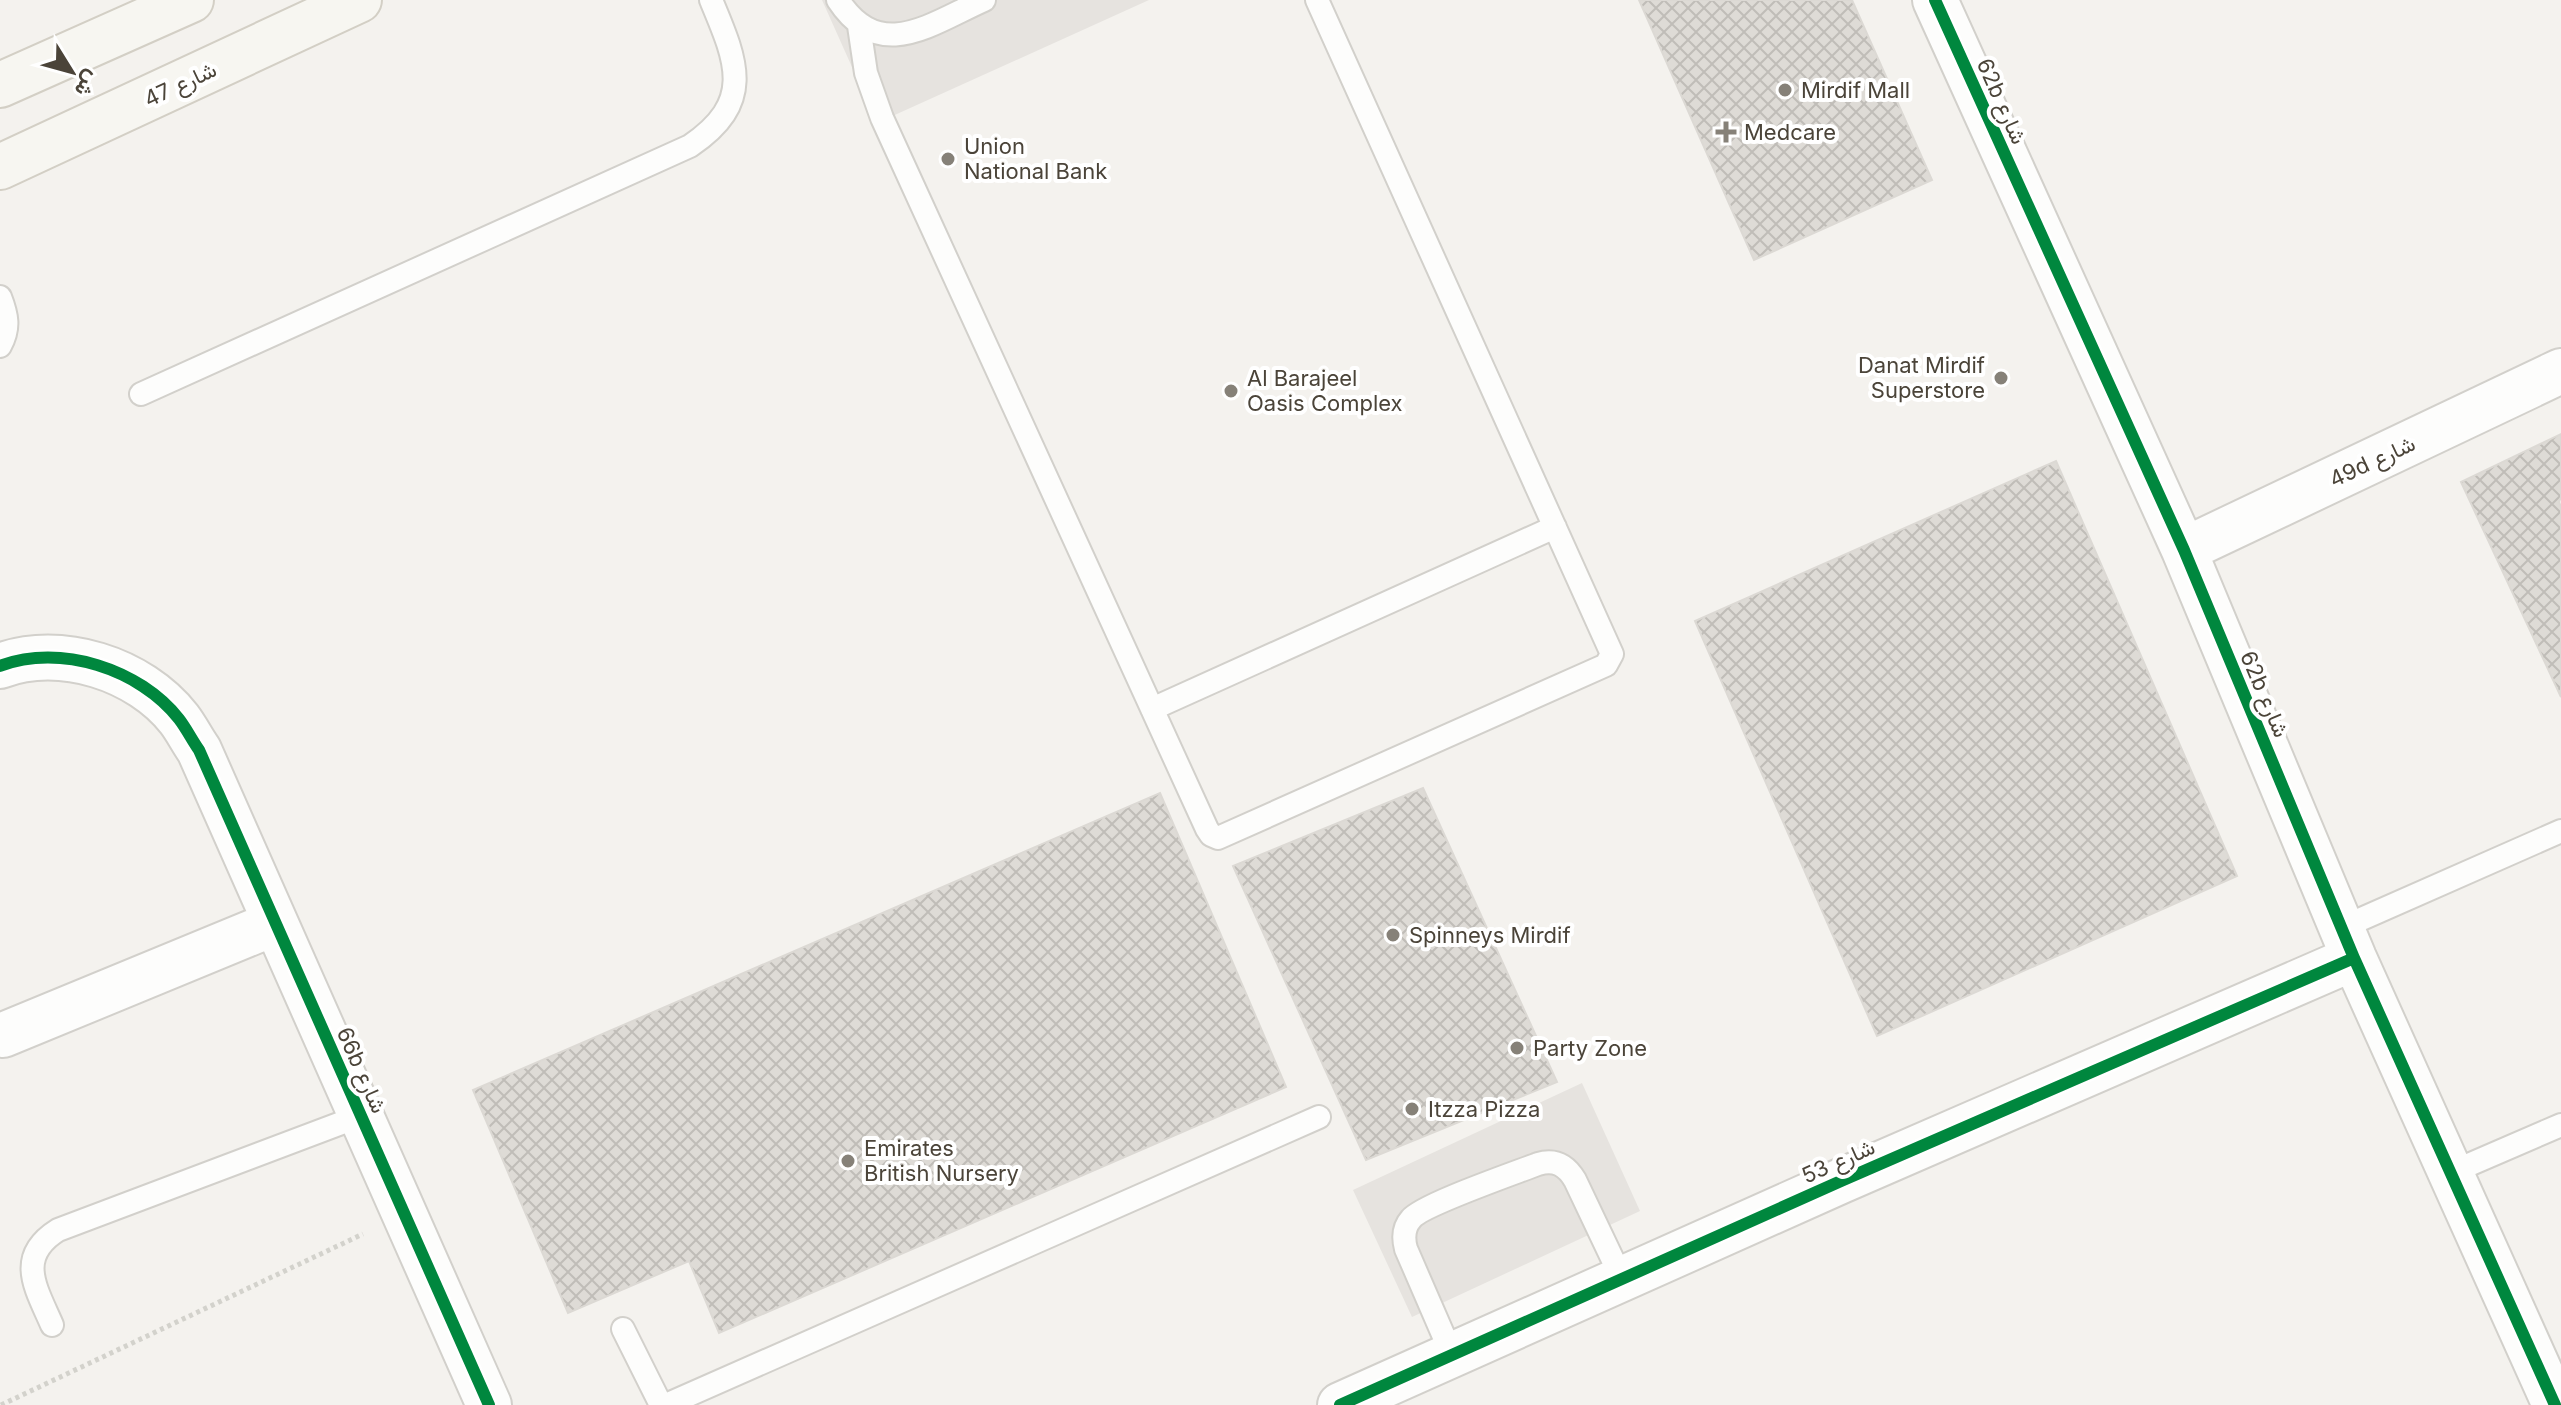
<svg xmlns="http://www.w3.org/2000/svg" width="2561" height="1405" font-family="Inter,Vazirmatn,sans-serif">
<defs>
<pattern id="building-cross-hatch" width="8" height="8" patternUnits="userSpaceOnUse" patternTransform="scale(2)"><rect width="8" height="8" fill="#dedbd6"/><path d="M0 0l8 8M0 8l8-8" fill="none" stroke="#c0bdb8"/></pattern>
</defs>
<rect width="100%" height="100%" fill="#f4f2ee"/>
<path fill="#e6e3df" d="M 822,0 L 1149,0 L 877,123 Z
M 1582,1083 L 1640,1211 L 1412,1317 L 1353,1190 Z"/>
<path fill="url(#building-cross-hatch)" stroke="#dcd9d4" stroke-width="2" d="M 1639,0 L 1852,0 L 1932,180 L 1754,260 Z
M 2561,434 L 2561,497 L 2559,502 L 2561,507 L 2561,697 L 2461,482 Z
M 2056,461 L 2237,876 L 1877,1036 L 1695,621 Z
M 1423,788 L 1557,1082 L 1366,1160 L 1233,866 Z
M 1160,793 L 1286,1087 L 719,1333 L 689,1261 L 568,1313 L 473,1090 Z"/>
<g fill="none" stroke-linecap="round" stroke-linejoin="round">
<defs>
<path id="lane" d="M 838,0 C 880,64 930,24 984,0
M 859,26 L 866,73 L 882,118 L 1207,829 L 1211,835 L 1218,838 L 1606,665 L 1612,654 L 1317,0
M 0,297 C 7,315 10,328 0,346
M 141,394 L 690,146 C 755,102 737,62 711,0
M 1152,709 L 1555,527
M 2341,928 L 2561,831
M 2450,1173 L 2561,1125
M 52,1325 C 36,1288 15,1257 58,1230 L 360,1116
M 623,1329 L 661,1405
M 1452,1355 L 1406,1249 C 1403,1238 1403,1228 1411,1219 C 1422,1205 1515,1173 1538,1164 C 1555,1159 1566,1165 1575,1180 L 1622,1279
M 666,1405 L 1319,1117"/>
<path id="street" d="M 1935,0 L 2184,550 L 2354,958 L 2555,1405
M 2184,550 L 2561,371
M 0,666 C 60,643 140,669 179,719 C 186,728 192,740 199,750 L 489,1405
M 3,1035 L 275,923
M 1340,1405 L 1841,1181 L 2354,958"/>
<path id="secondary" d="M 0,85 L 191,0
M 0,167 L 359,0"/>
</defs>
<use href="#lane" stroke="#d2d0cb" stroke-width="26"/>
<use href="#street" stroke="#d2d0cb" stroke-width="48"/>
<use href="#secondary" stroke="#d3cfc5" stroke-width="48"/>
<path stroke="#d3d2cc" stroke-width="5" stroke-dasharray="4 4" stroke-linecap="butt" d="M 1,1405 L 363,1234"/>
<use href="#lane" stroke="#fdfdfc" stroke-width="22"/>
<use href="#street" stroke="#fdfdfc" stroke-width="44"/>
<use href="#secondary" stroke="#f7f6f1" stroke-width="44"/>
<defs>
<path id="cycleway" d="M 1935,0 L 2184,550 L 2354,958 L 2555,1405
M 0,666 C 60,643 140,669 179,719 C 186,728 192,740 199,750 L 489,1405
M 1340,1405 L 1841,1181 L 2354,958"/>
</defs>
<use href="#cycleway" stroke="#fff" stroke-width="17"/>
<use href="#cycleway" stroke="#00873e" stroke-width="12"/>
</g>
<g fill="#868178" stroke="#fff" stroke-width="3">
<circle cx="1785" cy="90" r="8"/>
<path d="M1722 120h8v8h8v8h-8v8h-8v-8h-8v-8h8z"/>
<circle cx="948" cy="159" r="8"/>
<circle cx="2001" cy="378" r="8"/>
<circle cx="1231" cy="391" r="8"/>
<circle cx="1393" cy="935" r="8"/>
<circle cx="1517" cy="1048" r="8"/>
<circle cx="1412" cy="1109" r="8"/>
<circle cx="848" cy="1161" r="8"/>
</g>
<g text-anchor="middle" dominant-baseline="central" stroke-width="8" stroke-linejoin="round" paint-order="stroke">
<g font-size="22" fill="#4b4439" stroke="#fff">
<text transform="translate(180 84) rotate(-25)">شارع 47</text>
<text transform="translate(2002 101) rotate(66)">62b شارع</text>
<text transform="translate(2372 461) rotate(-25)">49d شارع</text>
<text transform="translate(2265 694) rotate(67)">62b شارع</text>
<text transform="translate(362 1070) rotate(66)">66b شارع</text>
<text transform="translate(1838 1161) rotate(-24)">شارع 53</text>
</g>
<g font-size="22" fill="#4b4439" stroke="#fff" text-anchor="start">
<text x="1801" y="90">Mirdif Mall</text>
<text x="1744" y="132">Medcare</text>
<text x="964" y="146">Union<tspan x="964" dy="25">National Bank</tspan></text>
<text x="1985" y="365" text-anchor="end">Danat Mirdif<tspan x="1985" dy="25">Superstore</tspan></text>
<text x="1247" y="378">Al Barajeel<tspan x="1247" dy="25">Oasis Complex</tspan></text>
<text x="1409" y="935">Spinneys Mirdif</text>
<text x="1533" y="1048">Party Zone</text>
<text x="1428" y="1109">Itzza Pizza</text>
<text x="864" y="1148">Emirates<tspan x="864" dy="25">British Nursery</tspan></text>
</g>
</g>
<g transform="translate(72 72) rotate(127)" stroke="#ffffff" stroke-width="6" paint-order="stroke">
<path d="M0-6L14 30L0 20L-14 30Z" fill="#4b4439"/>
<text y="-12" font-size="22" font-weight="bold" text-anchor="middle" fill="#4b4439">ش</text>
</g>
</svg>
